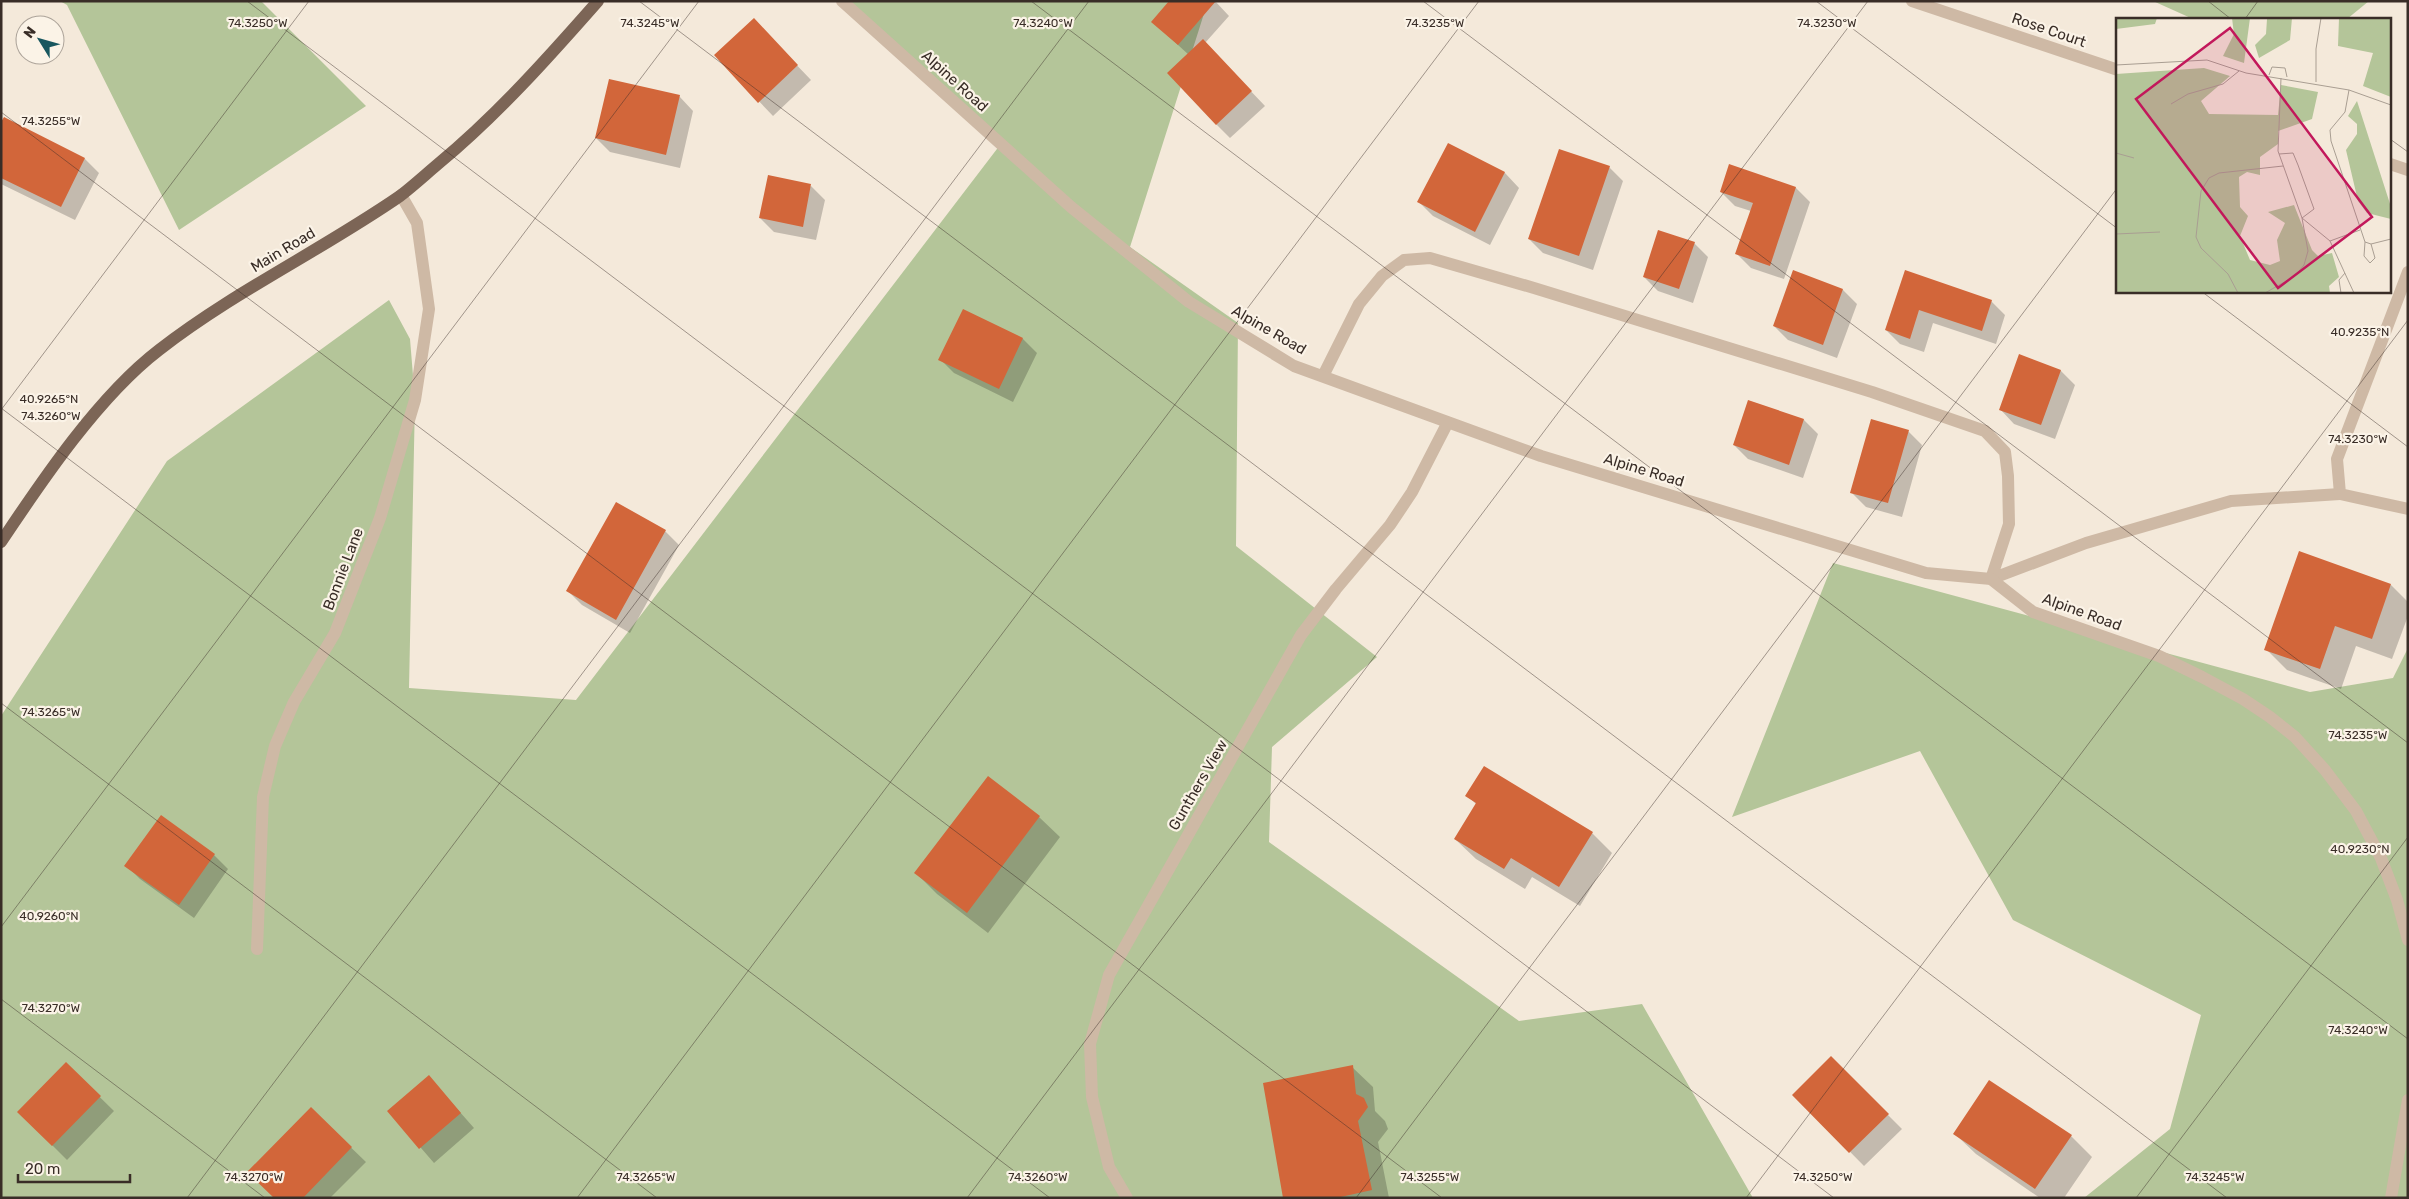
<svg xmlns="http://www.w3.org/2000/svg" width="2409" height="1199" font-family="Rubik,sans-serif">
<rect width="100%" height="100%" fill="#f4e9da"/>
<path fill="#b4c599" d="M 60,1 L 261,1 L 366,106 L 179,230 L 67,5 Z
M 845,1 L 1208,1 L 1130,247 L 1238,323 L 1236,546 L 1377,657 L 1272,747 L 1269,842 L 1519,1021 L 1642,1004 L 1753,1198 L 1,1198 L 1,716 L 167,461 L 389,300 L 410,339 L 415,400 L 409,688 L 576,700 L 1000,145 Z
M 2153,1 L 2369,1 L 2347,19 L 2193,19 Z
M 1833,563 L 2310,692 L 2393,678 L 2408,648 L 2408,1198 L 2084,1198 L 2170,1129 L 2201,1015 L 2013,920 L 1920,751 L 1732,817 Z"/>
<path fill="#0003" d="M 1215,1 L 1229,16 L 1205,43 L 1265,106 L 1230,138 L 1216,124 L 1189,55 L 1167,35 Z
M 767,34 L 811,80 L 773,116 L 715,55 Z
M 679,96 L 693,111 L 680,168 L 610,152 L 596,138 Z
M 4,119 L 85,159 L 99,173 L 75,220 L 1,184 L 1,125 Z
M 1448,145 L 1505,173 L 1519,188 L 1490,245 L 1433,216 L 1419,202 Z
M 1730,166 L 1796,188 L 1810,202 L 1784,279 L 1751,268 L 1737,254 L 1751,211 L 1735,206 L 1721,192 Z
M 1609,167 L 1623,181 L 1593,270 L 1543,253 L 1529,239 Z
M 811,186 L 825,200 L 816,240 L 774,232 L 760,218 Z
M 1694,243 L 1708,257 L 1693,303 L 1658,291 L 1644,277 Z
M 1794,272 L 1843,290 L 1857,304 L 1837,358 L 1788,340 L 1774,326 Z
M 1906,272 L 1991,301 L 2005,315 L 1996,344 L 1933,323 L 1924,352 L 1900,344 L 1886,330 Z
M 963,311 L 1023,339 L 1037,353 L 1013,402 L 954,373 L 940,359 Z
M 2020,355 L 2061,371 L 2075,385 L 2055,439 L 2014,424 L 2000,409 Z
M 1749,401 L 1804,420 L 1818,434 L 1803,478 L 1748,459 L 1734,445 Z
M 1908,431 L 1922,445 L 1902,517 L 1866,507 L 1852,493 Z
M 665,531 L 679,545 L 630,633 L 582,605 L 568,591 Z
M 2391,585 L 2408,602 L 2408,616 L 2392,659 L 2356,646 L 2341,689 L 2287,670 L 2266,649 Z
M 1467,795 L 1592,833 L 1612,853 L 1580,906 L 1532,877 L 1525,889 L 1476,859 L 1455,839 L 1477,805 Z
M 1039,817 L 1060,837 L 988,933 L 937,894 L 916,873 Z
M 214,855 L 228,869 L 194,918 L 140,879 L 126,865 Z
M 1831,1058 L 1902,1129 L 1864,1166 L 1794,1095 Z
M 66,1064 L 114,1111 L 67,1160 L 19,1112 Z
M 1352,1067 L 1373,1087 L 1375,1111 L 1385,1121 L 1388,1129 L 1378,1142 L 1389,1198 L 1284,1198 Z
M 429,1077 L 474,1128 L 434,1163 L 389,1111 Z
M 311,1109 L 366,1162 L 330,1198 L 275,1198 Z
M 1955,1134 L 2071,1136 L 2092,1157 L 2064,1198 L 2040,1198 L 1976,1154 Z"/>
<path fill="#d2663a" d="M 1169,1 L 1216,1 L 1178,45 L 1151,22 Z
M 754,18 L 798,65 L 758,103 L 714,55 Z
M 1203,39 L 1252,91 L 1216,125 L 1167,73 Z
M 609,79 L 680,95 L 666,155 L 595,138 Z
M 4,117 L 85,158 L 61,207 L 1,178 L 1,122 Z
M 1448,143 L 1505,172 L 1475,232 L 1417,202 Z
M 1559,149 L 1610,166 L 1579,256 L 1528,239 Z
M 1729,164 L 1796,187 L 1770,266 L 1735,254 L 1753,203 L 1720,192 Z
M 768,175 L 811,184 L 803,227 L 759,218 Z
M 1658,230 L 1695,242 L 1679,289 L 1643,277 Z
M 1793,270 L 1843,289 L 1823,345 L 1773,326 Z
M 1905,270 L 1992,300 L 1982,331 L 1919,310 L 1910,339 L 1885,330 Z
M 963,309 L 1023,338 L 999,389 L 938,360 Z
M 2019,354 L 2061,370 L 2041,425 L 1999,410 Z
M 1748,400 L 1804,419 L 1789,465 L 1733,445 Z
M 1871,419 L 1909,430 L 1888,503 L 1850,493 Z
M 616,502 L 666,530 L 616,620 L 566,591 Z
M 2299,551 L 2391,584 L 2372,639 L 2335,626 L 2320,669 L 2264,650 Z
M 1484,766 L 1593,832 L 1559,887 L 1511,858 L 1504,869 L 1454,839 L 1476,803 L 1465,796 Z
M 988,776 L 1040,816 L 967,913 L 914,873 Z
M 161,815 L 215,854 L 179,905 L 124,866 Z
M 1831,1056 L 1889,1114 L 1849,1153 L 1792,1095 Z
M 66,1062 L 101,1096 L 52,1146 L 17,1112 Z
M 1353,1065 L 1356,1094 L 1364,1098 L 1368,1107 L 1358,1121 L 1372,1190 L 1336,1198 L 1283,1198 L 1263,1083 Z
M 429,1075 L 461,1113 L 419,1149 L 387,1111 Z
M 1989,1080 L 2072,1135 L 2035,1189 L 1953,1134 Z
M 311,1107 L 352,1147 L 303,1198 L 274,1198 L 247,1172 Z"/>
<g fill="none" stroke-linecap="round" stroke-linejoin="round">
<path stroke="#ceb9a5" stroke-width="12" d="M 1323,376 L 1359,304 L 1382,276 L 1404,260 L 1430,258 L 1534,288 L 1872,392 L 1985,431 L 2005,452 L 2008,476 L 2009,524 L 1991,579
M 1991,579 L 2086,543 L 2231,501 L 2340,494"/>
<path stroke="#ceb9a5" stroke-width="12" d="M 842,1 L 1071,207 L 1189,302 L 1294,366 L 1541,456 L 1926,573 L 1991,579 L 2033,612 L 2159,656 L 2202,677 L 2243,699 L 2270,717 L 2295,737 L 2325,770 L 2356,811 L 2381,858 L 2397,900 L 2408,940
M 1912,1 L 2118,70
M 2390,164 L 2408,170
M 2408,272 L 2337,459 L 2340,494 L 2408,509
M 257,949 L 263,797 L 275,746 L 294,702 L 335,633 L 380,518 L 415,400 L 429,309 L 417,223 L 401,195
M 1127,1198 L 1109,1167 L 1092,1097 L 1090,1044 L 1109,975 L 1301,635 L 1336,589 L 1390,525 L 1412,492 L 1448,422
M 2391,1198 L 2408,1100"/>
<path stroke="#7c6556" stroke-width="12" d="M 1,542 C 43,479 99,396 159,350 C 235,291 322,250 400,196 C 413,186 425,175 438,164 C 497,115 547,59 598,1"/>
</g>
<path fill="none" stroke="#392d27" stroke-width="1" stroke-opacity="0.45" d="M 247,1 L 1834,1198M 639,1 L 2227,1198M 1031,1 L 2408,1039M 1423,1 L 2408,743M 1816,1 L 2118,229M 2208,1 L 2231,19M 2245,19 L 2258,1M 1,112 L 1442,1198M 2390,139 L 2408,152M 2201,291 L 2408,447M 1,408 L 1050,1198M 1,410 L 309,1M 1,703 L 657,1198M 1,927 L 699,1M 1,999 L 265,1198M 187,1198 L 1089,1M 577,1198 L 1479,1M 967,1198 L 1868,1M 1356,1198 L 2118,187M 1746,1198 L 2408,320M 2136,1198 L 2408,837"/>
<g text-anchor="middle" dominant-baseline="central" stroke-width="4.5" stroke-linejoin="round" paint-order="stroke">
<g font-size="15" fill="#392d27" stroke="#fbf3e7">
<text transform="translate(2049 30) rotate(19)">Rose Court</text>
<text transform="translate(955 81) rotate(42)">Alpine Road</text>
<text transform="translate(283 250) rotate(-31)">Main Road</text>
<text transform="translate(1269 330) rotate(30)">Alpine Road</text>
<text transform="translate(1644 470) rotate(17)">Alpine Road</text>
<text transform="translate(343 569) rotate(-69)">Bonnie Lane</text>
<text transform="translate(2082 612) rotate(20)">Alpine Road</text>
<text transform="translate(1198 785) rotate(-60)">Gunthers View</text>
</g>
</g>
<g transform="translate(2116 18)">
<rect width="275" height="275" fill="#f4e9da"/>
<path d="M 0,0 L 41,0 L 39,6 L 0,11 ZM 116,0 L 176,0 L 174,22 L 143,40 L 139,27 L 150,16 L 151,1 L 134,0 L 128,45 L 107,38 L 118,16 ZM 223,0 L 275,0 L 275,79 L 247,68 L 257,35 L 222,28 ZM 88,50 L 114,58 L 85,83 L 93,96 L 162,97 L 165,67 L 202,74 L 196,101 L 162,113 L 162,126 L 144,139 L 144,157 L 131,154 L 123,159 L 124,189 L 132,198 L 124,218 L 134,242 L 154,247 L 164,243 L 161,222 L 169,205 L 152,194 L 178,187 L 196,232 L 202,238 L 216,235 L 223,259 L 213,268 L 214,275 L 0,275 L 0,56 ZM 241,83 L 275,189 L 275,201 L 251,195 L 242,183 L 230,132 L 241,116 L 241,106 L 232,98 Z" fill="#b4c599"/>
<path fill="none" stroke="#a99e92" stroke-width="1" d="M 0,47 L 91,42 L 130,55 L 233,72 L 275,87M 153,57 L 156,49 L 169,50 L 171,59M 200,64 L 200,31 L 205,0M 233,72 L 229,94 L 214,112 L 215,123 L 249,224 L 255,226 L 275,221M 55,86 L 72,76 L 107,66 L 123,53M 0,135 L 18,140M 163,136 L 177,135 L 182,147 L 198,191 L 186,200M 186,200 L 214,223M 0,216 L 44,214M 249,224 L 248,238 L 254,245 L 259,240 L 255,226M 122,275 L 112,256 L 85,230 L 80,219 L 85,173 L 93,160 L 103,155 L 167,148M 149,275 L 179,258 L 188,247 L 192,233 L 186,200 L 162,133 L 165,60M 225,275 L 223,262 L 229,255M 238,275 L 214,223 L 244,212"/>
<path fill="#c2185b" fill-opacity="0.15" stroke="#c2185b" stroke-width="2.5" d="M 114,10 L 256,199 L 162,270 L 20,81 Z"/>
<rect width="275" height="275" fill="none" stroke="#392d27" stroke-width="2.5"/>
</g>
<g font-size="12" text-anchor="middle" fill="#392d27" stroke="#fbf3e7" stroke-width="4.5" stroke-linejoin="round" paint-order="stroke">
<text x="258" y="27">74.3250°W</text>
<text x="650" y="27">74.3245°W</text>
<text x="1043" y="27">74.3240°W</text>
<text x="1435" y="27">74.3235°W</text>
<text x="1827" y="27">74.3230°W</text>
<text x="51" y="125">74.3255°W</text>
<text x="2360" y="336">40.9235°N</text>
<text x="49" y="403">40.9265°N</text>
<text x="51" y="420">74.3260°W</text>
<text x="2358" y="443">74.3230°W</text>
<text x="51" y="716">74.3265°W</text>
<text x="2358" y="739">74.3235°W</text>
<text x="2360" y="853">40.9230°N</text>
<text x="49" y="920">40.9260°N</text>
<text x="51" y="1012">74.3270°W</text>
<text x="2358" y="1034">74.3240°W</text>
<text x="254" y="1181">74.3270°W</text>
<text x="646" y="1181">74.3265°W</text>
<text x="1038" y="1181">74.3260°W</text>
<text x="1430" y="1181">74.3255°W</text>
<text x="1823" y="1181">74.3250°W</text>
<text x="2215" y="1181">74.3245°W</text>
</g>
<rect width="2409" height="1199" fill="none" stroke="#392d27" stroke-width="5"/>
<g transform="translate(40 40) rotate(307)"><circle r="24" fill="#fbf3e7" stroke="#ada49a"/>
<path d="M0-4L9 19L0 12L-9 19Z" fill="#18575f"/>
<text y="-8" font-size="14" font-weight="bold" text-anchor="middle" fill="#392d27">N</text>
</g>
<path d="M18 1174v8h112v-8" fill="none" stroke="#392d27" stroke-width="2.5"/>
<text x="25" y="1174" font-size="15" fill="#392d27" stroke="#fbf3e7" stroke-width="4" paint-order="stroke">20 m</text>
</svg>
